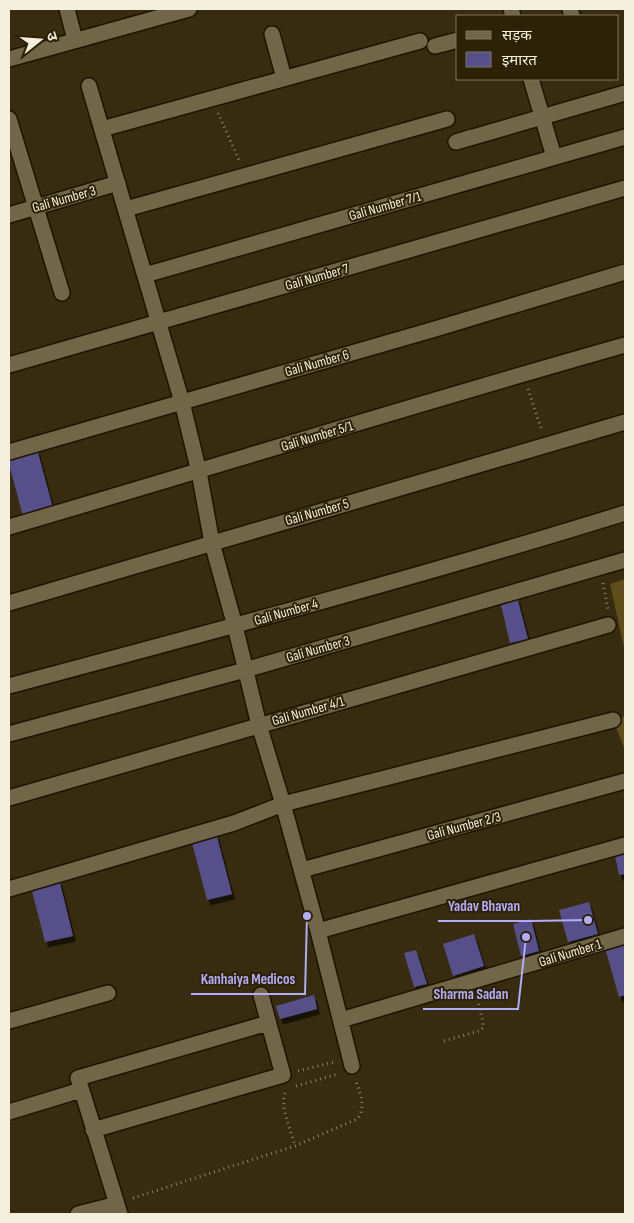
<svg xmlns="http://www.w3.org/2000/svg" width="634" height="1223" font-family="'Sofia Sans Condensed','Noto Sans Devanagari',sans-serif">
<defs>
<filter id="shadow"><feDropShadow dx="3" dy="5.5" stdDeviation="0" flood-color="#0009"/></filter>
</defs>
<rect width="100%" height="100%" fill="#372c0f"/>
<path fill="#604e1a" d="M 625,579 L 625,652 L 610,584 Z
M 625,716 L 625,750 L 613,720 Z"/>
<path fill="#56508a" filter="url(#shadow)" d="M 37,449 L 54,512 L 24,520 L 9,464 L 9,457 Z
M 517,597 L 528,639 L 510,643 L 500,601 Z
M 216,833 L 232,894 L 207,900 L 191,839 Z
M 625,848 L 625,874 L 619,875 L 614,850 Z
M 59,879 L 73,936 L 45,942 L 31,887 Z
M 589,902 L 598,934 L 568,942 L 559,910 Z
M 531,919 L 539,951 L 521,956 L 513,924 Z
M 474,934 L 484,966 L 453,976 L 443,944 Z
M 625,942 L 625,995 L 619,997 L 605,948 Z
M 416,950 L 427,984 L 414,987 L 404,953 Z
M 314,995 L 317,1009 L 280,1019 L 276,1006 Z"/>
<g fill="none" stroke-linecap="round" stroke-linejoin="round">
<defs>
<path id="minor" d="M 67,9 L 75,40
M 511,9 L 513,16
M 570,9 L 572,16
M 272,34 L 284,78
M 435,46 L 458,40
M 9,59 L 189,9
M 531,79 L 552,150
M 89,86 L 182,402 L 199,472 L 212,543 L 235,626 L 259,725 L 283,804 L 318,931 L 352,1066
M 9,119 L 62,293
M 102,129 L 420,41
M 472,137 L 456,142 L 625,93
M 126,209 L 447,119
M 9,215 L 118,183
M 145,275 L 625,137
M 9,365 L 625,188
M 9,452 L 435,329 L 625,272
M 9,527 C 214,467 419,403 625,345
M 9,603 L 625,422
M 9,686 C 215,631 422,576 625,513
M 9,734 L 245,670 L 625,560
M 9,798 L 608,625
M 302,870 L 625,781
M 9,889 L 234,823 L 283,804 L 613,720
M 318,931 L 625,845
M 341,1020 L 625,936
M 9,1021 L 108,993
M 9,1112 L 81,1090
M 93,1130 L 283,1075 L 261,995
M 78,1214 L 117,1204
M 120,1214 L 78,1078 L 268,1023"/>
</defs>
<use href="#minor" stroke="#1e1400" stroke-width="18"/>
<path stroke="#8c836b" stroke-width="3" stroke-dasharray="1 4" stroke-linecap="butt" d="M 218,113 L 239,160
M 528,389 L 541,428
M 603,583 L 608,609
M 444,1041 L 479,1031 L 483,1028 L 483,1023 L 477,996
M 298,1071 L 334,1062
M 296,1086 L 338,1074
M 285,1093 C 280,1108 291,1130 295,1146
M 133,1198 L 295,1146 L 357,1119 C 367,1106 360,1095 356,1081"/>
<use href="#minor" stroke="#726648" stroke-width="15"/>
</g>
<g text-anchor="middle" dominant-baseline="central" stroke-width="4" stroke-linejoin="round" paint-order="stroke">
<g font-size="14" fill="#f5efde" stroke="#2d2205">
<text transform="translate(64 199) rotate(-16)">Gali Number 3</text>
<text transform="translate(385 206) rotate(-16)">Gali Number 7/1</text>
<text transform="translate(317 277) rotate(-16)">Gali Number 7</text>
<text transform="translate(317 363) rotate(-16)">Gali Number 6</text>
<text transform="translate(317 436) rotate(-17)">Gali Number 5/1</text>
<text transform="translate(317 512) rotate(-16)">Gali Number 5</text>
<text transform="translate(286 612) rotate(-16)">Gali Number 4</text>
<text transform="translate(318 649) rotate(-16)">Gali Number 3</text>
<text transform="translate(308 711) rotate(-16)">Gali Number 4/1</text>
<text transform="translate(464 826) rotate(-15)">Gali Number 2/3</text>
<text transform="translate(570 953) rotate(-17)">Gali Number 1</text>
</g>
</g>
<path fill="none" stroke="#b3adf9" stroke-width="2" d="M588 920L530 921H438M307 916L305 994H191M526 937L518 1009H423"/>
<g fill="#b3adf9" stroke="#2d2205" stroke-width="2">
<circle cx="588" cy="920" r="5"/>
<circle cx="307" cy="916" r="5"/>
<circle cx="526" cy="937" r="5"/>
</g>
<g font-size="15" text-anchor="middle" font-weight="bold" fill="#b3adf9" stroke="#2d2205" stroke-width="4" stroke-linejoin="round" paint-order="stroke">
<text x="484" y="911">Yadav Bhavan</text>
<text x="248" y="984">Kanhaiya Medicos</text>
<text x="471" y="999">Sharma Sadan</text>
</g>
<rect width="634" height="1223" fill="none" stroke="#f5efde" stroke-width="20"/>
<rect x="456" y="15" width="162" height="65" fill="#2d2205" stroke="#7d745c"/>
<rect x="466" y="31" width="25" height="8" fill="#726648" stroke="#7d745c"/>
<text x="502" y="40" font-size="15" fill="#f5efde">सड़क</text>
<rect x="466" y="52" width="25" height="15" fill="#56508a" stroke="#7d745c"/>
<text x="502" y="65" font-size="15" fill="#f5efde">इमारत</text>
<g transform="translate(40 40) rotate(73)" stroke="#2d2205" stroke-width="4" paint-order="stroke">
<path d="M0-4L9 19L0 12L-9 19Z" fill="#f5efde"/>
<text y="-8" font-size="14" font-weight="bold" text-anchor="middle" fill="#f5efde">उ</text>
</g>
</svg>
